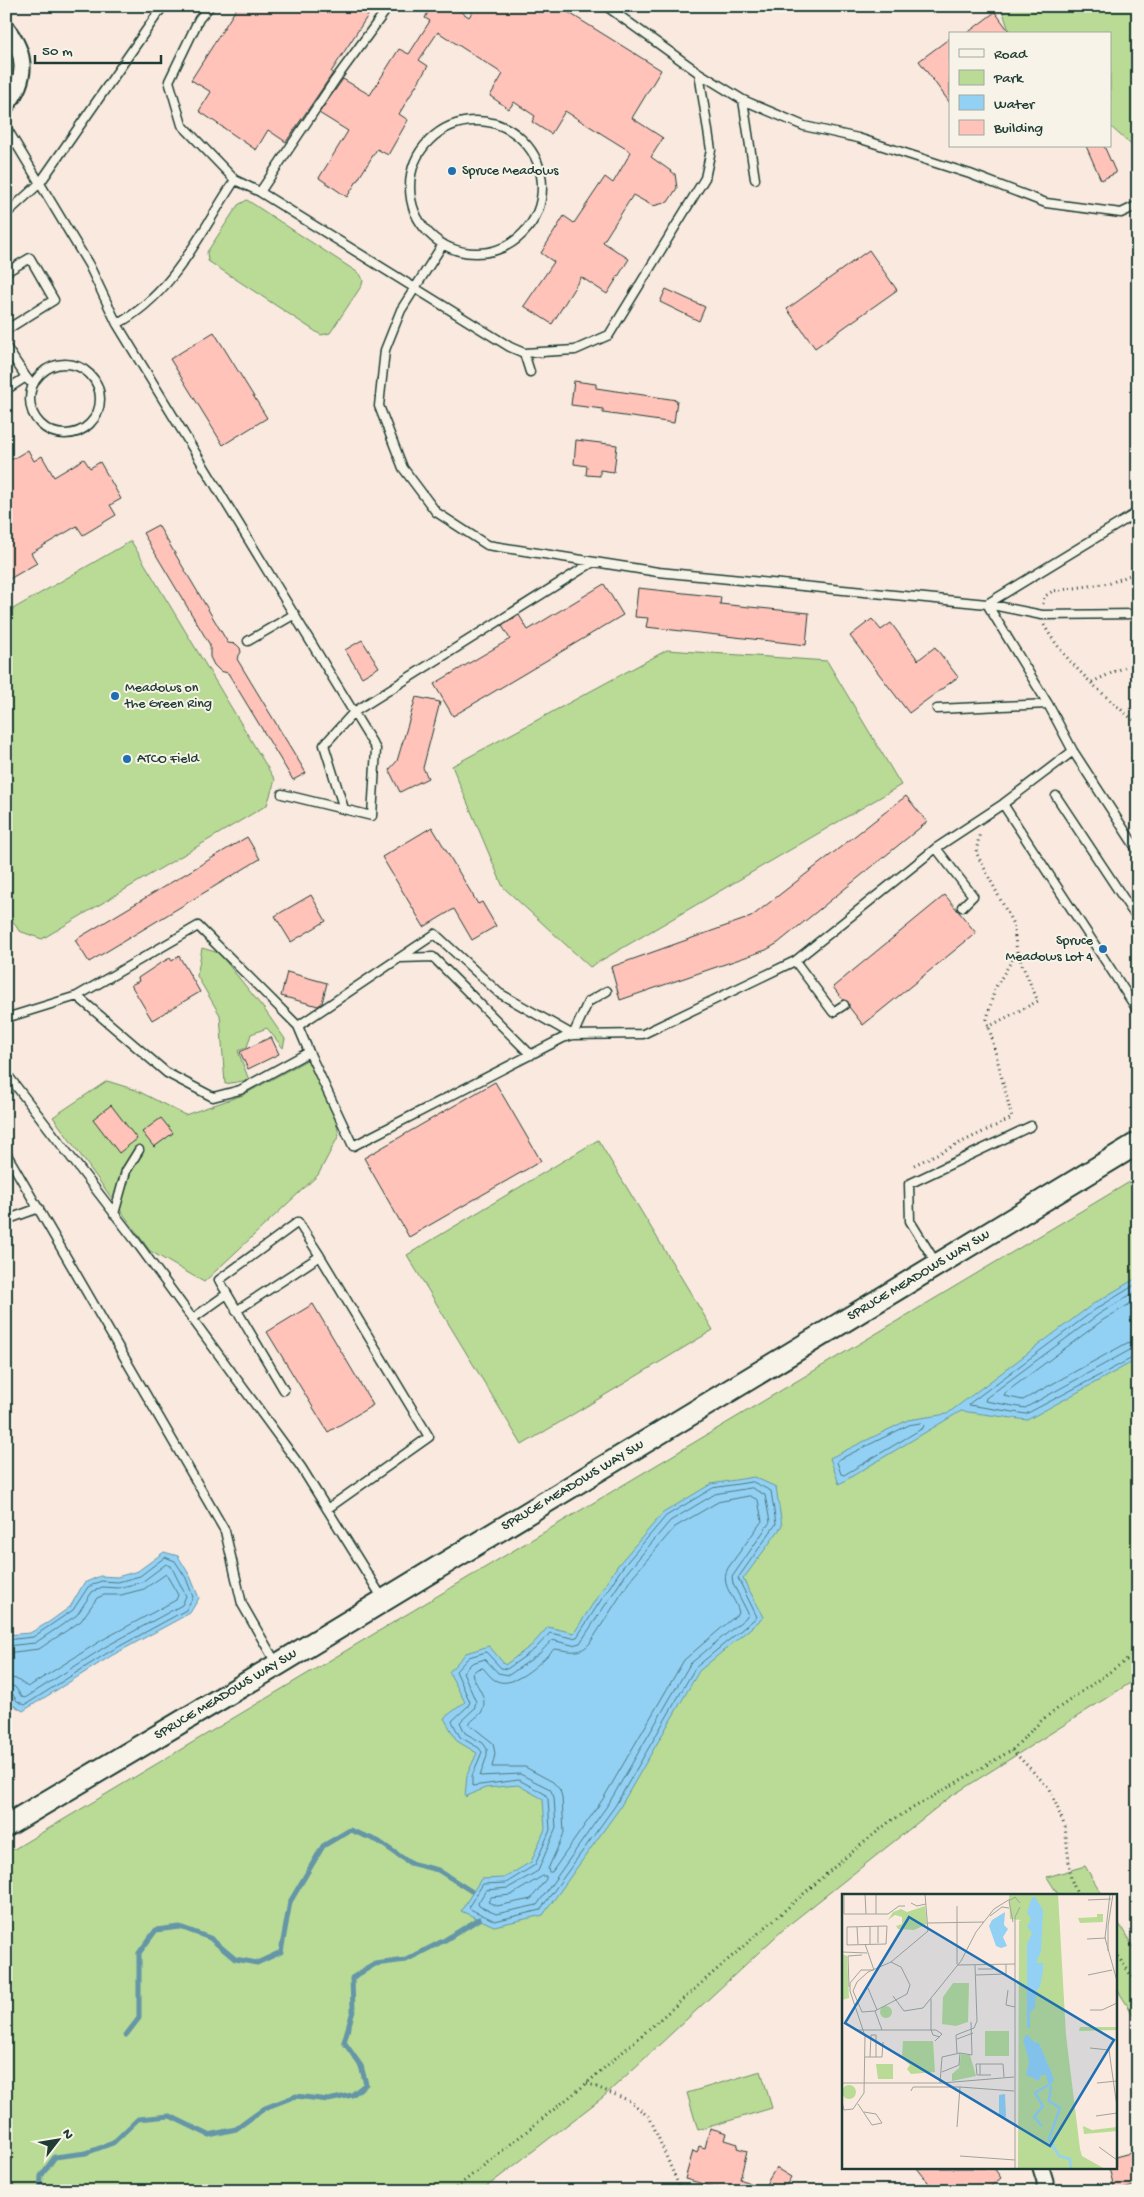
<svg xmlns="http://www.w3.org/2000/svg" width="1144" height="2197" font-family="'Gochi Hand',sans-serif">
<rect width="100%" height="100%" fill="#f9e9df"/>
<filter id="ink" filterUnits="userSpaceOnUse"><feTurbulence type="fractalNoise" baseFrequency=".02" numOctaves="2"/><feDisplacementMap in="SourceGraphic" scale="10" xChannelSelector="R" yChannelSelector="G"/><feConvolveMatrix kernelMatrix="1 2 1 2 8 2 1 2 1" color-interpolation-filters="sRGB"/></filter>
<g filter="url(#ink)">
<path fill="#b9db95" stroke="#6c8c64" d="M 1001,6 L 1138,6 L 1138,151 L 1110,126 L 1110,34 L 1010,34 Z
M 247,200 L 360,274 L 363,280 L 362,285 L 330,333 L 321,335 L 208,261 L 207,252 L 238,205 Z
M 131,541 L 275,780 L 267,805 L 42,939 L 19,931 L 6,910 L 6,613 Z
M 667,650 L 827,661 L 901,785 L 590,967 L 503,887 L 452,766 Z
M 202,948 L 219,953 L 264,1009 L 285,1039 L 283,1048 L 267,1028 L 251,1034 L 247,1047 L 238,1051 L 249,1080 L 225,1084 L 220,1015 L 197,976 Z
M 307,1060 L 330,1091 L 339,1135 L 318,1175 L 204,1282 L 150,1251 L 53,1117 L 107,1081 L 136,1090 L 185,1115 L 243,1095 Z
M 598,1140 L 713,1330 L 522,1445 L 407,1255 Z
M 1138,1177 L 1138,1678 L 950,1797 L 786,1927 L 602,2098 L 481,2191 L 6,2191 L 6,1854 Z
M 1085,1866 L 1103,1896 L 1059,1896 L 1047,1877 Z
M 1115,1917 L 1138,1955 L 1138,2022 L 1115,1986 Z
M 761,2071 L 772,2108 L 698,2130 L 687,2093 Z"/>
<path fill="#93d1f4" stroke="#6596a7" d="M 1138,1277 L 1138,1359 L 1027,1420 L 961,1411 L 839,1484 L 830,1458 L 908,1420 L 947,1414 L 1093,1304 Z
M 754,1477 L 776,1487 L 782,1526 L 743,1579 L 764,1617 L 699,1671 L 619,1809 L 543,1915 L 494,1926 L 461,1911 L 481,1879 L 504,1878 L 531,1862 L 545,1829 L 543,1799 L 518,1785 L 485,1788 L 465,1797 L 467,1775 L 477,1753 L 457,1741 L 444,1718 L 465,1702 L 449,1672 L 466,1653 L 489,1646 L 505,1665 L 532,1645 L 548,1627 L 574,1633 L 618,1565 L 663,1513 L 711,1484 Z
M 164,1552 L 178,1556 L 190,1576 L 199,1598 L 190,1613 L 111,1656 L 23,1711 L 13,1705 L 6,1692 L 6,1635 L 30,1633 L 49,1622 L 70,1607 L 84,1583 L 100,1576 L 117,1577 L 138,1571 Z"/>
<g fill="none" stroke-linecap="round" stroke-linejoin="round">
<path stroke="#4d7881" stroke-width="1" d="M 1138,1283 L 1096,1309 L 970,1403 L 969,1405 L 1026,1414 L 1138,1355
M 1138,1290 L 1099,1314 L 986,1398 L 985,1401 L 1025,1408 L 1130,1350 L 1138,1349
M 1138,1299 L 1103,1320 L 1005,1393 L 1004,1396 L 1023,1400 L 1127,1343 L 1138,1341
M 922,1423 L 924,1425 L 923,1428 L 844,1475 L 841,1474 L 837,1462 L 838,1460 L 909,1425 Z
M 753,1482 L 771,1491 L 776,1524 L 738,1578 L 757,1617 L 695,1668 L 615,1806 L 540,1910 L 495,1921 L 470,1909 L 469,1906 L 483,1884 L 506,1883 L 535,1865 L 550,1830 L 548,1799 L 545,1794 L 519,1780 L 472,1786 L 472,1776 L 482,1752 L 479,1748 L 460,1737 L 452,1721 L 468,1706 L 470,1702 L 456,1671 L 469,1657 L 486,1652 L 501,1668 L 507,1669 L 535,1649 L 550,1633 L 572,1638 L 577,1637 L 622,1568 L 666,1516 L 713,1488 Z
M 752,1488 L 765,1495 L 770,1522 L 732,1577 L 733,1584 L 749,1615 L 690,1664 L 609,1803 L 537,1905 L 496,1914 L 479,1906 L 478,1903 L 486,1890 L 508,1888 L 538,1871 L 556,1828 L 554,1797 L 550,1789 L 520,1774 L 480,1776 L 487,1756 L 487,1749 L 483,1743 L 465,1733 L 460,1722 L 474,1709 L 476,1702 L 463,1672 L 472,1663 L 485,1659 L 498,1673 L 509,1675 L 539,1654 L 552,1640 L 572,1645 L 580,1643 L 628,1571 L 670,1521 L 715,1494 Z
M 750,1496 L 758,1500 L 762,1521 L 728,1568 C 719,1586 736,1597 739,1613 L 684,1660 L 603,1799 L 552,1872 L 549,1872 L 548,1869 L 564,1833 L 562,1797 L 560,1790 L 553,1782 L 525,1767 L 492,1767 L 495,1754 L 493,1743 L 469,1724 C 472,1720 477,1717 481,1713 C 490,1698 476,1687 472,1674 L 477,1669 L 483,1668 C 487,1672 491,1679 497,1681 C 515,1689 543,1660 554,1649 C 568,1650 579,1656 590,1643 L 633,1576 L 675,1527 L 718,1502 Z
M 6,1640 L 33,1637 L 73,1610 L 88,1587 L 101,1581 L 118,1582 L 140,1576 L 165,1557 L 175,1561 L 186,1578 L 193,1597 L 186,1610 L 109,1652 L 25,1705 L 17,1701 L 11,1692 L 6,1691
M 6,1646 L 35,1643 L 77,1615 L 92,1592 L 102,1587 L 118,1588 L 142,1582 L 166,1564 L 171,1566 L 186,1596 L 182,1605 L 105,1647 L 25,1698 L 22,1697 L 15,1687 L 6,1684
M 6,1653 L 39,1649 L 81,1621 L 97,1598 L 104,1595 L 121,1595 L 144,1589 L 166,1574 L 178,1595 L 176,1600 L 102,1640 L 28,1687 L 16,1679 L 6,1677
M 543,1876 L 546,1876 L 546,1879 L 531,1899 L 497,1906 L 488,1902 L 491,1897 L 511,1895 Z"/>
<path stroke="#6596a7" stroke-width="5" d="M 126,2035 L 139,2018 L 139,1953 L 156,1930 L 180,1927 L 210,1938 L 235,1959 L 257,1963 L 281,1952 L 290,1902 L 323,1846 L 350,1830 L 378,1841 L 410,1863 L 438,1870 L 471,1891
M 40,2191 L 41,2176 L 55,2157 L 86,2153 L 113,2143 L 138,2119 L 170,2116 L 209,2135 L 236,2129 L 265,2108 L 296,2096 L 328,2100 L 352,2095 L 366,2084 L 361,2066 L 344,2042 L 353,2011 L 352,1978 L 375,1964 L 406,1960 L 445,1940 L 479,1919"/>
</g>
<path fill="#ffc3ba" stroke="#1f3d34" d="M 238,6 L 374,6 L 331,72 L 333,73 L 286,142 L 268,130 L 256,150 L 199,111 L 211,92 L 191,80 Z
M 431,6 L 452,6 L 469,17 L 476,6 L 558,6 L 661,70 L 632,118 L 663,138 L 651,157 L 675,174 L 677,188 L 668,202 L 653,206 L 633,195 L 603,242 L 629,259 L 607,294 L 581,277 L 552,324 L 524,306 L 554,262 L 541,253 L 564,216 L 574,223 L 605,177 L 613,183 L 631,152 L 565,111 L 551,134 L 532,122 L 535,116 L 514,102 L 509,109 L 490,96 L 503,74 L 438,32 L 419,60 L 428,66 L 399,114 L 408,120 L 388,155 L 377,149 L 347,197 L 319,178 L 348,131 L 319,113 L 343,79 L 370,95 L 399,49 L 409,54 L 430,21 L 425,18 Z
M 995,12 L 1011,34 L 966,34 Z
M 950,38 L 950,103 L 919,61 Z
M 1086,146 L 1104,146 L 1116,173 L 1101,180 Z
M 869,250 L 897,290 L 815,348 L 787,309 Z
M 666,289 L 705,307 L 699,321 L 660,302 Z
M 214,332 L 267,418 L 223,445 L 170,359 Z
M 574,381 L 596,384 L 596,388 L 677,400 L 674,423 L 603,413 L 603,409 L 571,405 Z
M 576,440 L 617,445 L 614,472 L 600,470 L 600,476 L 586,475 L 587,466 L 574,464 Z
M 28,450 L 34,461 L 42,456 L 54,477 L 84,459 L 90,468 L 100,462 L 121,499 L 110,505 L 116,515 L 83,535 L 77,526 L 31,553 L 37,563 L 6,581 L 6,463 Z
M 158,525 L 228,643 L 236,644 L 240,648 L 241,652 L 237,659 L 306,773 L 293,780 L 228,673 L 220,671 L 214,665 L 210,657 L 210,645 L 143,533 Z
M 604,584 L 623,615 L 453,716 L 434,684 L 510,639 L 502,626 L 519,615 L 528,630 Z
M 638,588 L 721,597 L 720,604 L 809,613 L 806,645 L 646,627 L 648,618 L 635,617 Z
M 872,619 L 881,630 L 891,623 L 918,660 L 935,647 L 958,677 L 909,713 L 850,636 Z
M 362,640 L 379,667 L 362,677 L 345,650 Z
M 416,697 L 440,702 L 423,768 L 428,778 L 400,792 L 389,770 L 397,761 Z
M 906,796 L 927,822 L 778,943 L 766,950 L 620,1000 L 611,967 L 751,917 Z
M 432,827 L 478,904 L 482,902 L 496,926 L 472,940 L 454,909 L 424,927 L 382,857 Z
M 247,837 L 260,859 L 89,962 L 75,940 Z
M 311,895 L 326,921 L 291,942 L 275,916 Z
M 945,895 L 976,933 L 863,1025 L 849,1007 L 848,1002 L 843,1000 L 833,987 Z
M 179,956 L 200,992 L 152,1020 L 131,985 L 139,981 L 138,978 L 159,964 L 170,958 L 172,961 Z
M 287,972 L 327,983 L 322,1003 L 318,1006 L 281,996 Z
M 271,1037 L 279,1054 L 248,1069 L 240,1052 Z
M 495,1082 L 541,1161 L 409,1237 L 364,1158 Z
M 111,1105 L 137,1139 L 119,1153 L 93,1119 Z
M 161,1118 L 173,1133 L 154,1147 L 142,1132 Z
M 313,1304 L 373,1405 L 328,1432 L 267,1332 Z
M 710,2128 L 727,2133 L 725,2140 L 738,2144 L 737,2148 L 747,2151 L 740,2179 L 763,2189 L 776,2168 L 791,2177 L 783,2191 L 717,2191 L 718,2188 L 685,2179 L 693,2151 L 697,2153 L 699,2146 L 705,2148 Z
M 1138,2151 L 1138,2185 L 1115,2191 L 1109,2168 L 1115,2168 L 1115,2157 Z
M 917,2168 L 994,2168 L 1001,2178 L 985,2191 L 935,2191 Z"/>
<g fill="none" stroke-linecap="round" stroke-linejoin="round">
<defs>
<path id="lane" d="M 210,6 L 199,19 L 169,81 L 182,125 L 235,180 L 260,192 L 510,347 L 524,353 L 575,350 L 609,335 L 705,178 L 711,150 L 699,73 L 606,6
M 699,73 L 743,100 L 804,126 L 858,138 L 970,174 L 1046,203 L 1121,213 L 1138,205
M 743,100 L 755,179
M410 187a66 66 0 1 1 132 0a66 66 0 1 1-132 0Z
M 6,127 L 89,265 L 117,324 L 376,749 L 372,816 L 282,794
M 260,192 L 335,80 L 384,13
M 6,214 L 40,183 L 163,6
M 443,244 L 401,310 L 385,350 L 379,406 L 403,468 L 436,512 L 487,545 L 658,572 L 987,604 L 1042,615 L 1138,614
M 6,272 L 30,258 L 54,300 L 6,330
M 117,324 C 174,294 201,231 235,180
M 6,347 L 26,377
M 524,353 L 530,372
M30 399a35 35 0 1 1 70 0a35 35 0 1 1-70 0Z
M 6,390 L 26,377 L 29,381
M 987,604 L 1048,704 L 1073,751 L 1138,851
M 987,604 L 1138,512
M 248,641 L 295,614
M 937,709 L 1048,704
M 1056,796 L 1132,911 L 1138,907
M 1003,804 L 1138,1011
M 344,809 L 324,745 L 354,712 L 593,562
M 936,848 L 973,896 L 962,907
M 400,958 L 433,957 L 531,1055
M 795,961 L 833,1012 L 844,1005
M 6,1018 L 77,996 L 198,926 L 298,1026 L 309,1052 L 240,1090 L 213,1097 L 167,1073 L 77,996
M 298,1026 L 435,934 L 499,993 L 573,1035 L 643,1034 L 795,961 L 936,848 L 1003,804 L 1073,751
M 309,1052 L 353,1146 L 563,1038 L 573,1035 L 588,1002 L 607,991
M 6,1073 L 134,1239 L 301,1467 L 383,1599
M 6,1153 L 225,1531 L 242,1604 L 276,1663
M 114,1214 L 126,1171 L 139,1150
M 6,1220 L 39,1208
M 936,1263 L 910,1221 L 909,1184 L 1031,1126
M 236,1311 L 320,1256 L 429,1437 L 327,1509
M 192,1319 L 227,1294
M 284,1390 L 219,1280 L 298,1222 L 320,1256"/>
<path id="street" d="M 6,28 C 27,54 28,79 6,106
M 1041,2168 L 1045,2181 L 1045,2191"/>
<path id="secondary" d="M 6,1826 L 277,1665 L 1138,1143"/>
</defs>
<use href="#lane" stroke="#1f3d34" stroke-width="11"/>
<use href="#street" stroke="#1f3d34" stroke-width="19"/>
<use href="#secondary" stroke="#1f3d34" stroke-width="25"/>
<path stroke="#1f3d34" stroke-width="3" stroke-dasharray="1 4" stroke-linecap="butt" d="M 1043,604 L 1044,597 L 1053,591 L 1110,583 L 1138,572
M 1044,625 C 1066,664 1104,695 1138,724
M 1092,682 L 1127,666
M 988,1027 L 1038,1001 L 1017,953
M 914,1165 L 1012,1118 L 987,1019 L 995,988 L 1017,952 L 1013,924 L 976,852 L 980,832
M 1012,1750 L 1050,1789 L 1065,1827 L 1071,1879 L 1078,1896
M 1115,1952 L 1138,1985
M 587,2083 L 630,2101 L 650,2118 L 681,2191
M 452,2191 L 587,2083 L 840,1862 L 889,1822 L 1012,1750 L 1043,1719 L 1138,1652"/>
<use href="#lane" stroke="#f7f3e8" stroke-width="8"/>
<use href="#street" stroke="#f7f3e8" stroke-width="15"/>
<use href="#secondary" stroke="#f7f3e8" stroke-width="21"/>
</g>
</g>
<g fill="#1f6fb2" stroke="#f7f3e8" stroke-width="2">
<circle cx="452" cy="171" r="5"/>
<circle cx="115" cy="696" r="5"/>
<circle cx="127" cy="759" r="5"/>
<circle cx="1103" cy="949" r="5"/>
</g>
<g text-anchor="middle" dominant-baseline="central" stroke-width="4" stroke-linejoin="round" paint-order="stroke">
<g font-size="14" fill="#1f3d34" stroke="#f7f3e8" text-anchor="start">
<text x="462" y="171">Spruce Meadows</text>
<text x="125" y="688">Meadows on<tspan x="125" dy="16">the Green Ring</tspan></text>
<text x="137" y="759">ATCO Field</text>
<text x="1093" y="941" text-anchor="end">Spruce<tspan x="1093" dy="16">Meadows Lot 4</tspan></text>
</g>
<g font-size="14" fill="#1f3d34" stroke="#f7f3e8">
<text transform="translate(919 1276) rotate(-31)">SPRUCE MEADOWS WAY SW</text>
<text transform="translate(573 1486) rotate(-31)">SPRUCE MEADOWS WAY SW</text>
<text transform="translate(226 1695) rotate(-31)">SPRUCE MEADOWS WAY SW</text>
</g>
</g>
<g transform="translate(842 1894)">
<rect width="275" height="275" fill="#f9e9df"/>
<path d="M 167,0 L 216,0 L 224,141 L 238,255 L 240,262 L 263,275 L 176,275 L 177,27 L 179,26 L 168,25 ZM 83,12 L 85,30 L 72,36 L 56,35 L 54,32 L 60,30 L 60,23 L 53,21 L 46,26 L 51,18 L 59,15 L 65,18 ZM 255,20 L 261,20 L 261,28 L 238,29 L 236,24 L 255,23 ZM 0,60 L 5,62 L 7,104 L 0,106 ZM 111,89 L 127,89 L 126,128 L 114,132 L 100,130 L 101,103 ZM38 118a6 6 0 1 1 12 0a6 6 0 1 1-12 0ZM 238,133 L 275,133 L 275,136 L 237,137 ZM 143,137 L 167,137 L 167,162 L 143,162 ZM 61,147 L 91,147 L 93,178 L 69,180 L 65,175 L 68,171 L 60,164 ZM 119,160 L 128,161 L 134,182 L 110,187 L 110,180 L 117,174 ZM 34,170 L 51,170 L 51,185 L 36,185 ZM0 198a7 7 0 1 1 14 0a7 7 0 1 1-14 0ZM 241,232 L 250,236 L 275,233 L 275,237 L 242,240 Z" fill="#b9db95"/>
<path d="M 190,3 L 193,3 L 201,16 L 199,58 L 194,69 L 201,69 L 201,77 L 198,93 L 194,97 L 193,113 L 188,119 L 188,134 L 185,134 L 185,50 L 190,39 L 185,33 L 189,25 L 185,19 ZM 163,18 L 162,31 L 166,35 L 161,43 L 165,52 L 159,54 L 154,52 L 147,32 L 150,26 ZM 185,140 L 192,148 L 197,149 L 210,180 L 212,186 L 207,193 L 204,181 L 199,181 L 197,187 L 184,181 L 187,167 L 181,146 ZM 163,200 L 164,223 L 157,223 L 157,201 Z" fill="#93d1f4"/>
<path fill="none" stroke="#93d1f4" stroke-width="2.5" d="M 209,192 L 207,207 L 218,214 L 207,245 L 217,262 L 228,265 L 229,275M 200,232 L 192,223 L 201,212 L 193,199 L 206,191"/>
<path fill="none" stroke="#a2a49b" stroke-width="1" d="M 2,0 L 2,20 L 24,20M 23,0 L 24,20 L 46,20 L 57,12 L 63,12M 34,0 L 34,20M 268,0 L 263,44 L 275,87M 246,6 L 269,5M 69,9 L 75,12 L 84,10M 148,22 L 160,13 L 167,14M 171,28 L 167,7 L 173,3 L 178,9M 86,29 L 142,28M 36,32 L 36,49M 45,32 L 44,50 L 5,51 L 5,33 ZM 15,33 L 16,50M 28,33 L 28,50M 245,45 L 264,44M 266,57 L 266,32 L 271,0M 0,58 L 25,59M 49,68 L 59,73 L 68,91 L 65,100 L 33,117 L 20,118 L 11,97 L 15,88 L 26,78 ZM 49,68 L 86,37 L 83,0M 115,70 L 115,12M 115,71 L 173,70M 136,75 L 151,75 L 151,71M 134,81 L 164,80 L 164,70M 246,81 L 270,76M 7,93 L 6,62 L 20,61M 26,94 L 35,116M 166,96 L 164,111 L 173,113M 51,102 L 62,117 L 81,114 L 119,67 L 134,38 L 152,15 L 168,5M 89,105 L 89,136 L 91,141 L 98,143M 248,116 L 260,116 L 275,109M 33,117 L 40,136M 13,136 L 94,136 L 100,140 L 93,147M 115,145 L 131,139M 248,154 L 267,156 L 275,213M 115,159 L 114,141 L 132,134 L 135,127 L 133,71M 118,159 L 130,161 L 129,128M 23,163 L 40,163 L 41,148M 28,163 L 29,141 L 34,141 L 34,163M 138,170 L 134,170 L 135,181 L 149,181M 138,181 L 138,170 L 161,170 L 162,183M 0,189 L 100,189 L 172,183M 98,189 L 100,163 L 118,159 L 117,171 L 100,178M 255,189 L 275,187M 69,197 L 71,193 L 118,193 L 172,197M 0,208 L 2,216 L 11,215 L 22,199 L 23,142 L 8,97 L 8,89 L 19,76 L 32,76 L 23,50M 16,210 L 30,231 L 40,229 L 34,220 L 22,218M 254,222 L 275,219M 115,233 L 118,193M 257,253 L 275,266M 118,262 L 173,266M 173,275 L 173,23 L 178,13"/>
<path fill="#1f6fb2" fill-opacity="0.15" stroke="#1f6fb2" stroke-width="2.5" d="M 67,23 L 272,146 L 208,252 L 3,129 Z"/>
<rect width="275" height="275" fill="none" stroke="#1f3d34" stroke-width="2.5"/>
</g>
<rect width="1144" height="2197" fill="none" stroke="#f7f3e8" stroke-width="25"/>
<rect x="12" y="12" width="1119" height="2172" fill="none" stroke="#1f3d34" stroke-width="2" filter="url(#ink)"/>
<rect x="949" y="32" width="162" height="115" fill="#f7f3e8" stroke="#a1aaa0"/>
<rect x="959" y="49" width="25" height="8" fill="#f7f3e8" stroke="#a1aaa0"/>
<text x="994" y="58" font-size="15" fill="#1f3d34">Road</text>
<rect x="959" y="70" width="25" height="15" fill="#b9db95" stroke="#a1aaa0"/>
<text x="994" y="82" font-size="15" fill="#1f3d34">Park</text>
<rect x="959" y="95" width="25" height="15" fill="#93d1f4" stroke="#a1aaa0"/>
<text x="994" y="108" font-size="15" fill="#1f3d34">Water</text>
<rect x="959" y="120" width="25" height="15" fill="#ffc3ba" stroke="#a1aaa0"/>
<text x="994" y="132" font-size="15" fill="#1f3d34">Building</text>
<g transform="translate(58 2140) rotate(59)" stroke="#f7f3e8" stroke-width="4" paint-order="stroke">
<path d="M0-4L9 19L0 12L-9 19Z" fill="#1f3d34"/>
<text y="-8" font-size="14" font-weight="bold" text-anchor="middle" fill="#1f3d34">N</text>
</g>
<path d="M35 55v8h126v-8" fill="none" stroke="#1f3d34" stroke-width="2.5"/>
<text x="42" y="55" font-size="15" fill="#1f3d34" stroke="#f7f3e8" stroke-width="4" paint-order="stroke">50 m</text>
</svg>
